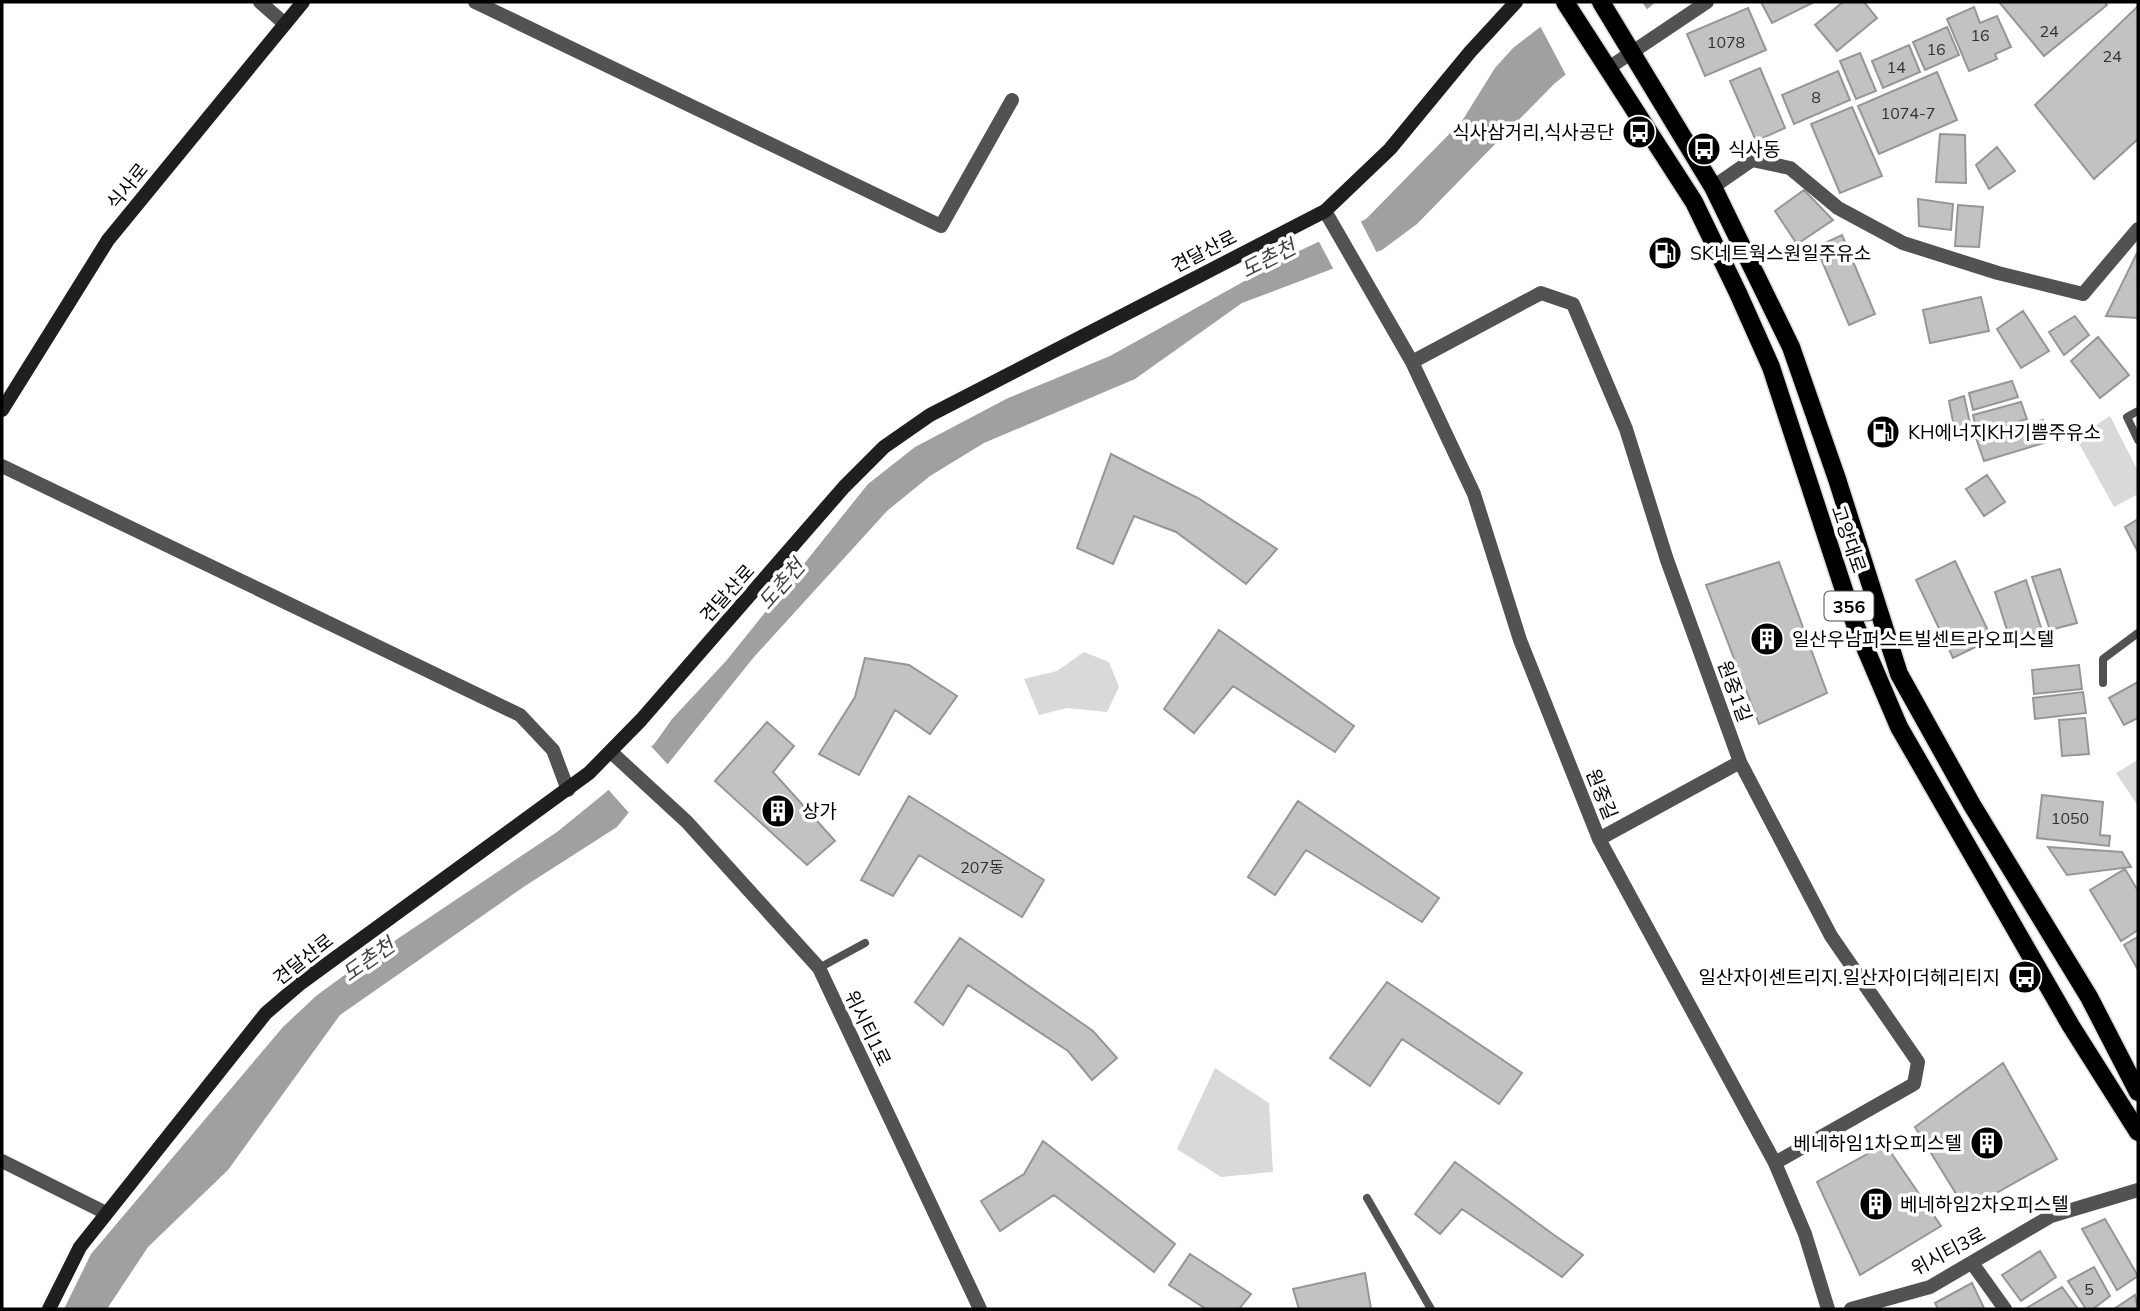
<svg xmlns="http://www.w3.org/2000/svg" width="2140" height="1311" font-family="Mulish,'Noto Sans KR',sans-serif">
<rect width="100%" height="100%" fill="#fff"/>
<path fill="#d9d9d9" d="M 2110,416 L 2138,471 L 2138,494 L 2114,507 L 2076,438 Z
M 1084,652 L 1109,662 L 1119,687 L 1107,712 L 1067,708 L 1039,715 L 1024,679 L 1057,671 Z
M 2138,760 L 2138,806 L 2116,773 Z
M 1215,1068 L 1269,1103 L 1273,1172 L 1221,1177 L 1177,1149 Z"/>
<path fill="#a0a0a0" d="M 1573,2 L 1656,2 L 1554,84 L 1417,224 L 1382,250 L 1242,303 L 1135,379 L 984,443 L 930,476 L 887,511 L 754,657 L 617,827 L 525,886 L 340,1015 L 228,1170 L 148,1247 L 107,1309 L 64,1309 L 91,1254 L 283,1027 L 316,996 L 354,968 L 557,832 L 605,793 L 655,743 L 672,719 L 726,661 L 868,484 L 915,447 L 1008,398 L 1110,356 L 1293,254 L 1366,219 L 1462,121 L 1495,68 L 1513,48 Z"/>
<path fill="#fff" d="M 1567,2 L 1642,2 L 1648,11 L 1567,77 L 1539,24 Z
M 1359,218 L 1378,255 L 1335,272 L 1317,238 Z
M 649,744 L 670,767 L 631,815 L 606,787 Z"/>
<path fill="#c2c2c2" stroke="#969696" stroke-width="2" d="M 1761,2 L 1814,2 L 1772,23 Z
M 1843,2 L 1864,2 L 1877,18 L 1837,51 L 1815,25 Z
M 1999,2 L 2104,2 L 2107,5 L 2044,56 Z
M 2138,6 L 2138,139 L 2094,179 L 2035,105 Z
M 1974,7 L 1980,23 L 1997,16 L 2011,47 L 1995,54 L 1997,59 L 1969,71 L 1947,19 Z
M 1748,8 L 1766,50 L 1705,76 L 1687,34 Z
M 1947,27 L 1959,55 L 1925,70 L 1913,42 Z
M 1909,45 L 1920,72 L 1883,88 L 1872,61 Z
M 1860,53 L 1876,91 L 1856,99 L 1840,61 Z
M 1760,68 L 1785,128 L 1756,141 L 1730,81 Z
M 1838,71 L 1850,100 L 1794,124 L 1782,95 Z
M 1937,72 L 1957,120 L 1879,154 L 1858,106 Z
M 1852,107 L 1882,176 L 1840,193 L 1811,124 Z
M 1940,134 L 1965,135 L 1966,183 L 1936,182 Z
M 1997,147 L 2015,171 L 1989,189 L 1976,165 Z
M 1804,190 L 1833,220 L 1797,244 L 1775,211 Z
M 1918,199 L 1953,204 L 1951,230 L 1919,226 Z
M 1958,205 L 1983,207 L 1979,247 L 1955,246 Z
M 1842,235 L 1875,314 L 1849,325 L 1816,247 Z
M 2137,253 L 2138,318 L 2106,316 Z
M 1981,297 L 1989,331 L 1930,343 L 1923,310 Z
M 2023,311 L 2049,351 L 2021,368 L 1997,329 Z
M 2075,316 L 2089,335 L 2064,355 L 2049,332 Z
M 2098,337 L 2129,375 L 2100,398 L 2071,361 Z
M 2012,381 L 2018,397 L 1973,410 L 1969,393 Z
M 1964,396 L 1972,432 L 1956,437 L 1949,401 Z
M 2021,402 L 2027,419 L 1977,434 L 1973,415 Z
M 2043,420 L 2047,442 L 1984,461 L 1976,438 Z
M 1111,454 L 1198,498 L 1277,549 L 1246,584 L 1176,532 L 1134,516 L 1113,564 L 1077,548 Z
M 1987,475 L 2005,502 L 1984,516 L 1966,489 Z
M 2138,519 L 2138,552 L 2125,527 Z
M 1955,561 L 1992,639 L 1953,658 L 1916,580 Z
M 1779,562 L 1827,693 L 1759,724 L 1706,585 Z
M 2060,569 L 2077,623 L 2050,630 L 2032,577 Z
M 2026,580 L 2043,634 L 2012,646 L 1995,592 Z
M 1219,630 L 1354,726 L 1335,752 L 1233,686 L 1194,733 L 1164,709 Z
M 865,658 L 909,665 L 957,696 L 930,734 L 895,710 L 859,775 L 819,754 L 855,697 Z
M 2079,665 L 2082,689 L 2034,694 L 2032,670 Z
M 2138,682 L 2138,718 L 2124,725 L 2109,698 Z
M 2083,692 L 2086,713 L 2035,719 L 2033,698 Z
M 2085,718 L 2089,754 L 2062,756 L 2059,720 Z
M 767,722 L 794,746 L 773,772 L 835,841 L 807,865 L 715,781 Z
M 2042,795 L 2103,802 L 2100,835 L 2110,836 L 2109,846 L 2037,838 Z
M 909,796 L 1044,880 L 1022,917 L 919,855 L 893,896 L 861,880 Z
M 1298,801 L 1439,898 L 1422,922 L 1306,850 L 1275,895 L 1248,877 Z
M 2048,847 L 2122,852 L 2131,867 L 2067,875 Z
M 2125,869 L 2138,891 L 2138,930 L 2121,941 L 2090,890 Z
M 2138,937 L 2138,970 L 2124,945 Z
M 960,938 L 1093,1031 L 1117,1058 L 1092,1080 L 1068,1051 L 968,985 L 943,1025 L 915,1002 Z
M 1387,982 L 1522,1073 L 1499,1104 L 1402,1039 L 1370,1086 L 1330,1058 Z
M 2003,1063 L 2057,1159 L 1966,1210 L 1915,1127 Z
M 1043,1141 L 1175,1244 L 1154,1272 L 1054,1195 L 1000,1231 L 981,1201 L 1024,1174 Z
M 1885,1144 L 1941,1226 L 1860,1275 L 1817,1182 Z
M 1455,1162 L 1554,1235 L 1583,1255 L 1562,1277 L 1462,1209 L 1440,1234 L 1415,1214 Z
M 2105,1219 L 2138,1276 L 2117,1290 L 2082,1229 Z
M 2040,1251 L 2056,1277 L 2021,1301 L 2002,1275 Z
M 1190,1254 L 1251,1294 L 1239,1309 L 1206,1309 L 1169,1285 Z
M 2094,1267 L 2110,1296 L 2093,1309 L 2086,1309 L 2068,1281 Z
M 1365,1273 L 1371,1309 L 1299,1309 L 1293,1289 Z
M 1972,1283 L 1984,1308 L 1938,1309 L 1935,1303 Z
M 2062,1287 L 2078,1309 L 2025,1309 Z
M 2135,1295 L 2138,1309 L 2114,1309 Z"/>
<g fill="none" stroke-linecap="round" stroke-linejoin="round">
<defs>
<path id="primary" d="M 1565,2 L 1694,202 L 1738,293 L 1771,367 L 1855,624 L 1899,727 L 2071,1026 L 2138,1132
M 1601,2 L 1713,187 L 1791,347 L 1837,479 L 1899,674 L 1972,805 L 2089,997 L 2138,1092"/>
</defs>
<use href="#primary" stroke="#dbdbdb" stroke-width="21"/>
<path stroke="#525252" stroke-width="8" d="M 2138,411 L 2127,417 L 2138,440
M 2103,683 L 2103,659 L 2138,633
M 819,968 L 865,943
M 1367,1198 L 1431,1309"/>
<path stroke="#525252" stroke-width="14" d="M 260,2 L 285,24
M 475,2 L 941,226 L 1012,100
M 1607,69 L 1707,2
M 1713,187 L 1752,160 L 1790,168 L 1838,208 L 1903,243 L 1998,273 L 2083,294 L 2138,229
M 1325,211 L 1412,362 L 1474,494 L 1520,640 L 1599,839 L 1775,1163 L 1805,1234 L 1828,1309
M 1412,362 L 1541,293 L 1573,304 L 1626,429 L 1667,560 L 1740,762 L 1831,936 L 1918,1062 L 1914,1084 L 1775,1163
M 2,466 L 520,715 L 553,750 L 568,790
M 611,752 L 687,822 L 819,968 L 980,1309
M 1599,839 L 1740,762
M 2,1161 L 106,1213
M 1972,1263 L 2005,1309
M 1851,1309 L 1930,1287 L 2051,1216 L 2138,1190"/>
<path stroke="#1f1f1f" stroke-width="14" d="M 2,410 L 108,240 L 303,2
M 49,1309 L 80,1247 L 266,1013 L 301,983 L 589,773 L 641,720 L 844,487 L 884,447 L 930,415 L 1325,211 L 1390,149 L 1470,52 L 1516,2"/>
<use href="#primary" stroke="#000" stroke-width="18"/>
</g>
<defs>
<symbol id="bus-disc" viewBox="-11 -11 22 22"><circle r="9.5" fill="#000" stroke="#fff"/><path d="M-5-6H5V4H4V6H2V4H-2V6H-4V4H-5ZM-3.5-4V0h7V-4ZM-3.5 1.2v1.5H-2V1.2ZM2 1.2v1.5H3.5V1.2Z" fill="#fff"/></symbol>
<symbol id="fuel-disc" viewBox="-11 -11 22 22"><circle r="9.5" fill="#000" stroke="#fff"/><path d="M-5.5-6h7V0h2V4h1.3V-2.5L3-4.5l.8-.8L6-3V5H2.5V1h-1V6h-7ZM-4.2-4.7v3.2H.2V-4.7Z" fill="#fff"/></symbol>
<symbol id="building-disc" viewBox="-11 -11 22 22"><circle r="9.5" fill="#000" stroke="#fff"/><path d="M-4-6H4V6H1V3H-1V6H-4ZM-2.5-4.3h1.7v1.8h-1.7ZM.8-4.3h1.7v1.8H.8ZM-2.5-1h1.7V.8h-1.7ZM.8-1h1.7V.8H.8Z" fill="#fff"/></symbol>
</defs>
<g fill-rule="evenodd">
<use href="#bus-disc" x="1620" y="113" width="38" height="38"/>
<use href="#bus-disc" x="1685" y="130" width="38" height="38"/>
<use href="#fuel-disc" x="1646" y="234" width="38" height="38"/>
<use href="#fuel-disc" x="1864" y="413" width="38" height="38"/>
<use href="#building-disc" x="1748" y="620" width="38" height="38"/>
<use href="#building-disc" x="759" y="792" width="38" height="38"/>
<use href="#bus-disc" x="2006" y="958" width="38" height="38"/>
<use href="#building-disc" x="1968" y="1124" width="38" height="38"/>
<use href="#building-disc" x="1857" y="1185" width="38" height="38"/>
</g>
<g text-anchor="middle" dominant-baseline="central" stroke-width="7" stroke-linejoin="round" paint-order="stroke">
<g font-size="16" fill="#303030">
<text x="2049" y="31">24</text>
<text x="1980" y="35">16</text>
<text x="1726" y="42">1078</text>
<text x="1936" y="49">16</text>
<text x="2112" y="56">24</text>
<text x="1896" y="67">14</text>
<text x="1816" y="97">8</text>
<text x="1908" y="113">1074-7</text>
<text x="2070" y="818">1050</text>
<text x="982" y="867">207동</text>
<text x="2089" y="1289">5</text>
</g>
<rect fill="#fff" stroke="#4c4c4c" stroke-width="2" x="1824.5" y="591.5" width="49" height="29" rx="5"/>
<g font-size="18" font-weight="bold" fill="#000">
<text x="1849" y="606">356</text>
</g>
<g font-size="19" fill="#000" stroke="#fff" text-anchor="start">
<text x="1614" y="132" text-anchor="end">식사삼거리,식사공단</text>
<text x="1728" y="149">식사동</text>
<text x="1690" y="253">SK네트웍스원일주유소</text>
<text x="1908" y="432">KH에너지KH기쁨주유소</text>
<text x="1792" y="639">일산우남퍼스트빌센트라오피스텔</text>
<text x="802" y="811">상가</text>
<text x="2000" y="977" text-anchor="end">일산자이센트리지.일산자이더헤리티지</text>
<text x="1962" y="1143" text-anchor="end">베네하임1차오피스텔</text>
<text x="1900" y="1204">베네하임2차오피스텔</text>
</g>
<g font-size="19" fill="#000" stroke="#fff">
<text transform="translate(127 186) rotate(-51)">식사로</text>
<text transform="translate(1204 251) rotate(-27)">견달산로</text>
<text transform="translate(1849 539) rotate(71)">고양대로</text>
<text transform="translate(727 593) rotate(-48)">견달산로</text>
<text transform="translate(1735 691) rotate(70)">원중1길</text>
<text transform="translate(1602 794) rotate(68)">원중길</text>
<text transform="translate(303 959) rotate(-38)">견달산로</text>
<text transform="translate(868 1028) rotate(64)">위시티1로</text>
<text transform="translate(1948 1251) rotate(-28)">위시티3로</text>
</g>
<g font-size="21" font-style="italic" fill="#414141" stroke="#fff">
<text transform="translate(1268 258) rotate(-27)">도촌천</text>
<text transform="translate(781 584) rotate(-49)">도촌천</text>
<text transform="translate(368 959) rotate(-35)">도촌천</text>
</g>
</g>
<rect width="2140" height="1311" fill="none" stroke="#000000" stroke-width="7"/>
</svg>
